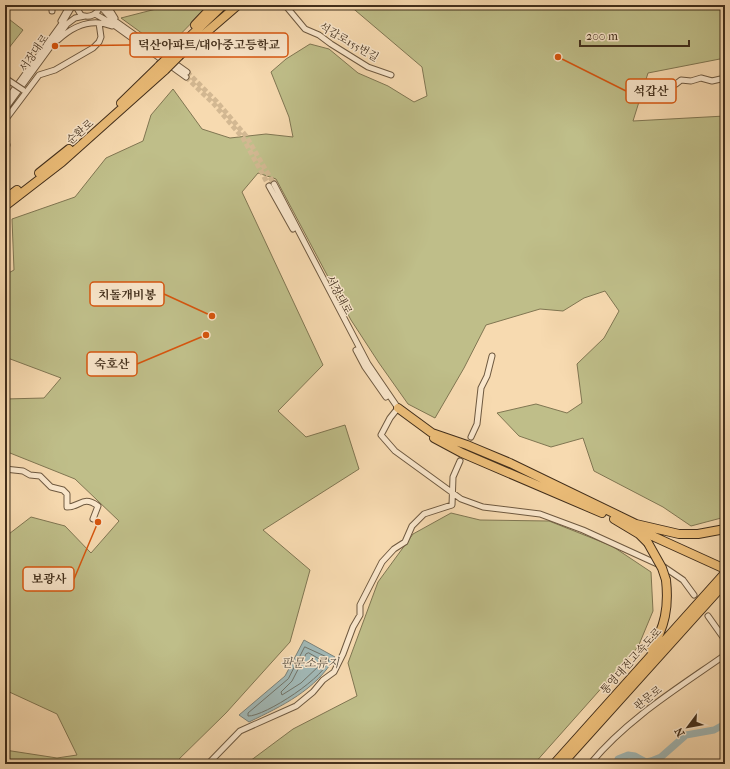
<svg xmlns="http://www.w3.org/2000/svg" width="730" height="769" font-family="'IM FELL French Canon','Noto Serif KR',serif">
<rect width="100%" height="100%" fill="#f7dab0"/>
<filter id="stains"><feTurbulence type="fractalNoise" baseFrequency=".005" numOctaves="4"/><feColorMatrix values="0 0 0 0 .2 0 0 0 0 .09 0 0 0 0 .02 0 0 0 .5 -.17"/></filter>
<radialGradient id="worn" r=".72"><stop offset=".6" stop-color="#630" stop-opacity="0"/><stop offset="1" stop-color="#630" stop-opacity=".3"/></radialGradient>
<path fill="#bfbe89" stroke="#807652" d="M 157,5 L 209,5 L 165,50 L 121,18 L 156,9 Z
M 349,5 L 725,5 L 725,58 L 648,73 L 633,121 L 725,116 L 725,517 L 691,526 L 663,507 L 594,471 L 583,438 L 551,447 L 519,436 L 497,413 L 536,404 L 567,413 L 582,403 L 577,364 L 604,338 L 619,311 L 605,291 L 584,298 L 563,311 L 540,309 L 486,325 L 464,368 L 435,418 L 408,404 L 379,363 L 351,320 L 276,179 L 258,173 L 242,192 L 323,365 L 278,411 L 306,437 L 345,425 L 359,469 L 263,530 L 310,570 L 290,642 L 226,713 L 174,764 L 5,764 L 5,750 L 57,758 L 77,755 L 57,714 L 5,690 L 5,537 L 31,517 L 65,526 L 91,553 L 119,521 L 75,479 L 5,451 L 5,399 L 44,398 L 61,378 L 5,357 L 5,275 L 14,270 L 12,219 L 75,197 L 106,158 L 143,141 L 151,115 L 173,89 L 202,129 L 230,138 L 266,134 L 293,137 L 289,117 L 271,72 L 286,59 L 310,44 L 329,49 L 358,73 L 388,86 L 414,102 L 427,96 L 422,67 Z
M 5,16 L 23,30 L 5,53 Z
M 451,513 L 480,520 L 549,521 L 612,546 L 651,572 L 653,611 L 638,647 L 534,764 L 246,764 L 293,729 L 357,696 L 348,663 L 378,582 L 413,534 Z"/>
<path fill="#a1b8b6" stroke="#7b8178" d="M 304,640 L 335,657 C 316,690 282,706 249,722 L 239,715 L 285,676 Z"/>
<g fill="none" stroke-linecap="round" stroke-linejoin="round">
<path stroke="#717368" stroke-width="1" d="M 305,647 L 329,658 C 329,675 264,717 248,716 L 248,713 L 288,679 Z
M 309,653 L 321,660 L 321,664 L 301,683 L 282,695 L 281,692 L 292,681 L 306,654 Z"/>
<path stroke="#a1b8b6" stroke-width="7" d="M 617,764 L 618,759 L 628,755 L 635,756 L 646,762 L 651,761 L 661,757 L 686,735 L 714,730 L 725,724"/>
<path stroke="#d3b892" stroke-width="5" stroke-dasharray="5 2.5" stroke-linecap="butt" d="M 187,72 L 217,102 L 246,136 L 274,184
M 186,77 L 214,104 L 243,138 L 269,186
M 460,461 L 471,437"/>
<defs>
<path id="minor" d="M 75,5 L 81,15 C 90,18 98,15 100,5
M 107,5 L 115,18
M 285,5 L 305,29 L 319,35 L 331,44 L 368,67 L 391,75
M 100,6 L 111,18 L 187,72
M 52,11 L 52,5
M 95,14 L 111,23 L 186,77
M 61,21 L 70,5
M 58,40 C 73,26 92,18 112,26
M 676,84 L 681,80 L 691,81 L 701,78 L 712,81 L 725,78
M 5,102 L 63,22 L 73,5
M 5,109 L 67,24 L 75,18 L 85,16
M 5,138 L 6,119 L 39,75 L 55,70 L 93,48 L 99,42 L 101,37 L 99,23
M 5,138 L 7,145 L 5,153
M 274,184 L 368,364 L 398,408 L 390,418 L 381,435 L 395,451 L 461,499 L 483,507 L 540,514 L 583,530 L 664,567 L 683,580 L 694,595
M 269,186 L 293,229
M 356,350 L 365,367 L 386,397
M 471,437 L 477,424 L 481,388 L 487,376 L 492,356
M 5,469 L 23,471 L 30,475 L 40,476 L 51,487 L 63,490 L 67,494 L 67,507 C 81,507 82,495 98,506 L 93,519
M 708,616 L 725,640
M 208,764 L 240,731 L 296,706 L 313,692 L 323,680 L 334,672 L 343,654 L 353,627 L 360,615 L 360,605 L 382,562 L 394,549 L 405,542 L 412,526 L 424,514 L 452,505 L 453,477 L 460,461
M 590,764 C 627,719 678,688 725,655"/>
<path id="highway" d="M 195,25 L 214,5
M 176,50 L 223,5
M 180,55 L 238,5
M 121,103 L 159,66
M 39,173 L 69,149
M 5,199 L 17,190
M 5,206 L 62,162 L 165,70
M 398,408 L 432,433 L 467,445 L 510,463 L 636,524 L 679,534 L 698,534 L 725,529
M 434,438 L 462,453 L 602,513
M 614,519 L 639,534 L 648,543
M 637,529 L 725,569
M 651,650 C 665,627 669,607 666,580
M 554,764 L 725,573
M 562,764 L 725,583"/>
</defs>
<use href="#minor" stroke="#6e5940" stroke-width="7"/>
<use href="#highway" stroke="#412e1b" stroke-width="10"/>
<use href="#minor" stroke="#fae7cc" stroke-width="5"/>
<use href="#highway" stroke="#ecbd78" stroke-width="8"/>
<defs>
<path id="minor-bridge" d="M 5,78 L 23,90"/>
<path id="highway-bridge" d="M 159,66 L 176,50
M 165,70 L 180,55
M 648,543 L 662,568 L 666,580"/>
</defs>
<use href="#minor-bridge" stroke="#6e5940" stroke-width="7" stroke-linecap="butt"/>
<use href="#highway-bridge" stroke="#412e1b" stroke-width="10" stroke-linecap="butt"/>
<use href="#minor-bridge" stroke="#fae7cc" stroke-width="5"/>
<use href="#highway-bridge" stroke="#ecbd78" stroke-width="8"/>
</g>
<g text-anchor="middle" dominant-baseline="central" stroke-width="3" stroke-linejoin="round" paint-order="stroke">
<g font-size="11" fill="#412e1b" stroke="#fae7cc">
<text transform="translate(349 42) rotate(30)">석갑로155번길</text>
<text transform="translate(34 53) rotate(-55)">서장대로</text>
<text transform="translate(80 132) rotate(-41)">순환로</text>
<text transform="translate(339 295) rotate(62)">서장대로</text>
<text transform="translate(631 661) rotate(-48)">통영대전고속도로</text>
<text transform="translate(648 698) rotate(-37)">판문로</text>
</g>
<g font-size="12" font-style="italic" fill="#595042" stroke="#fae7cc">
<text x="310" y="663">판문소류지</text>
</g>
</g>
<path fill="none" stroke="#d7550e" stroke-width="1.5" d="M55 46L130 45M558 57L626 91M212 316L164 294M206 335L137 364M98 522L74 579"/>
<g fill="#d7550e" stroke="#fae7cc" stroke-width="1.5">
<circle cx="55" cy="46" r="4"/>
<circle cx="558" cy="57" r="4"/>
<circle cx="212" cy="316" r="4"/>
<circle cx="206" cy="335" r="4"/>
<circle cx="98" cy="522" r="4"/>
</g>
<g fill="#fae7cc" stroke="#d7550e" stroke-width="1.5">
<rect x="130" y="33" width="158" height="24" rx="4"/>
<rect x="626" y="79" width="50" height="24" rx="4"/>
<rect x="90" y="282" width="74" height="24" rx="4"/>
<rect x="87" y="352" width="50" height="24" rx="4"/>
<rect x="23" y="567" width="51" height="24" rx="4"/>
</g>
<g font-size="12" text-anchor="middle" font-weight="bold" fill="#412e1b">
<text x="209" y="49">덕산아파트/대아중고등학교</text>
<text x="651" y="95">석갑산</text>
<text x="127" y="299">치돌개비봉</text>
<text x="112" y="368">숙호산</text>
<text x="49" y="583">보광사</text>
</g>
<rect width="730" height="769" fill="none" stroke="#f7dab0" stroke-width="20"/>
<rect x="6" y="6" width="718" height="757" fill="none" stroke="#412e1b" stroke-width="2"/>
<rect x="10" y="10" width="710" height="749" fill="none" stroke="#412e1b"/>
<g transform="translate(688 727) rotate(238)" stroke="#fae7cc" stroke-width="3" paint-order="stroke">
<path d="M0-3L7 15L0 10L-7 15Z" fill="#412e1b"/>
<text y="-6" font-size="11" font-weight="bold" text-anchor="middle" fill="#412e1b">N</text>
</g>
<path d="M580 40v6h109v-6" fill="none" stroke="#412e1b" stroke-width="2"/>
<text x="586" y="40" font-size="12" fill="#412e1b" stroke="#fae7cc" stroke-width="3" paint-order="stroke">200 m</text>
<rect width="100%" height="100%" filter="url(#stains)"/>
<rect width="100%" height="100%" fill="url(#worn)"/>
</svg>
